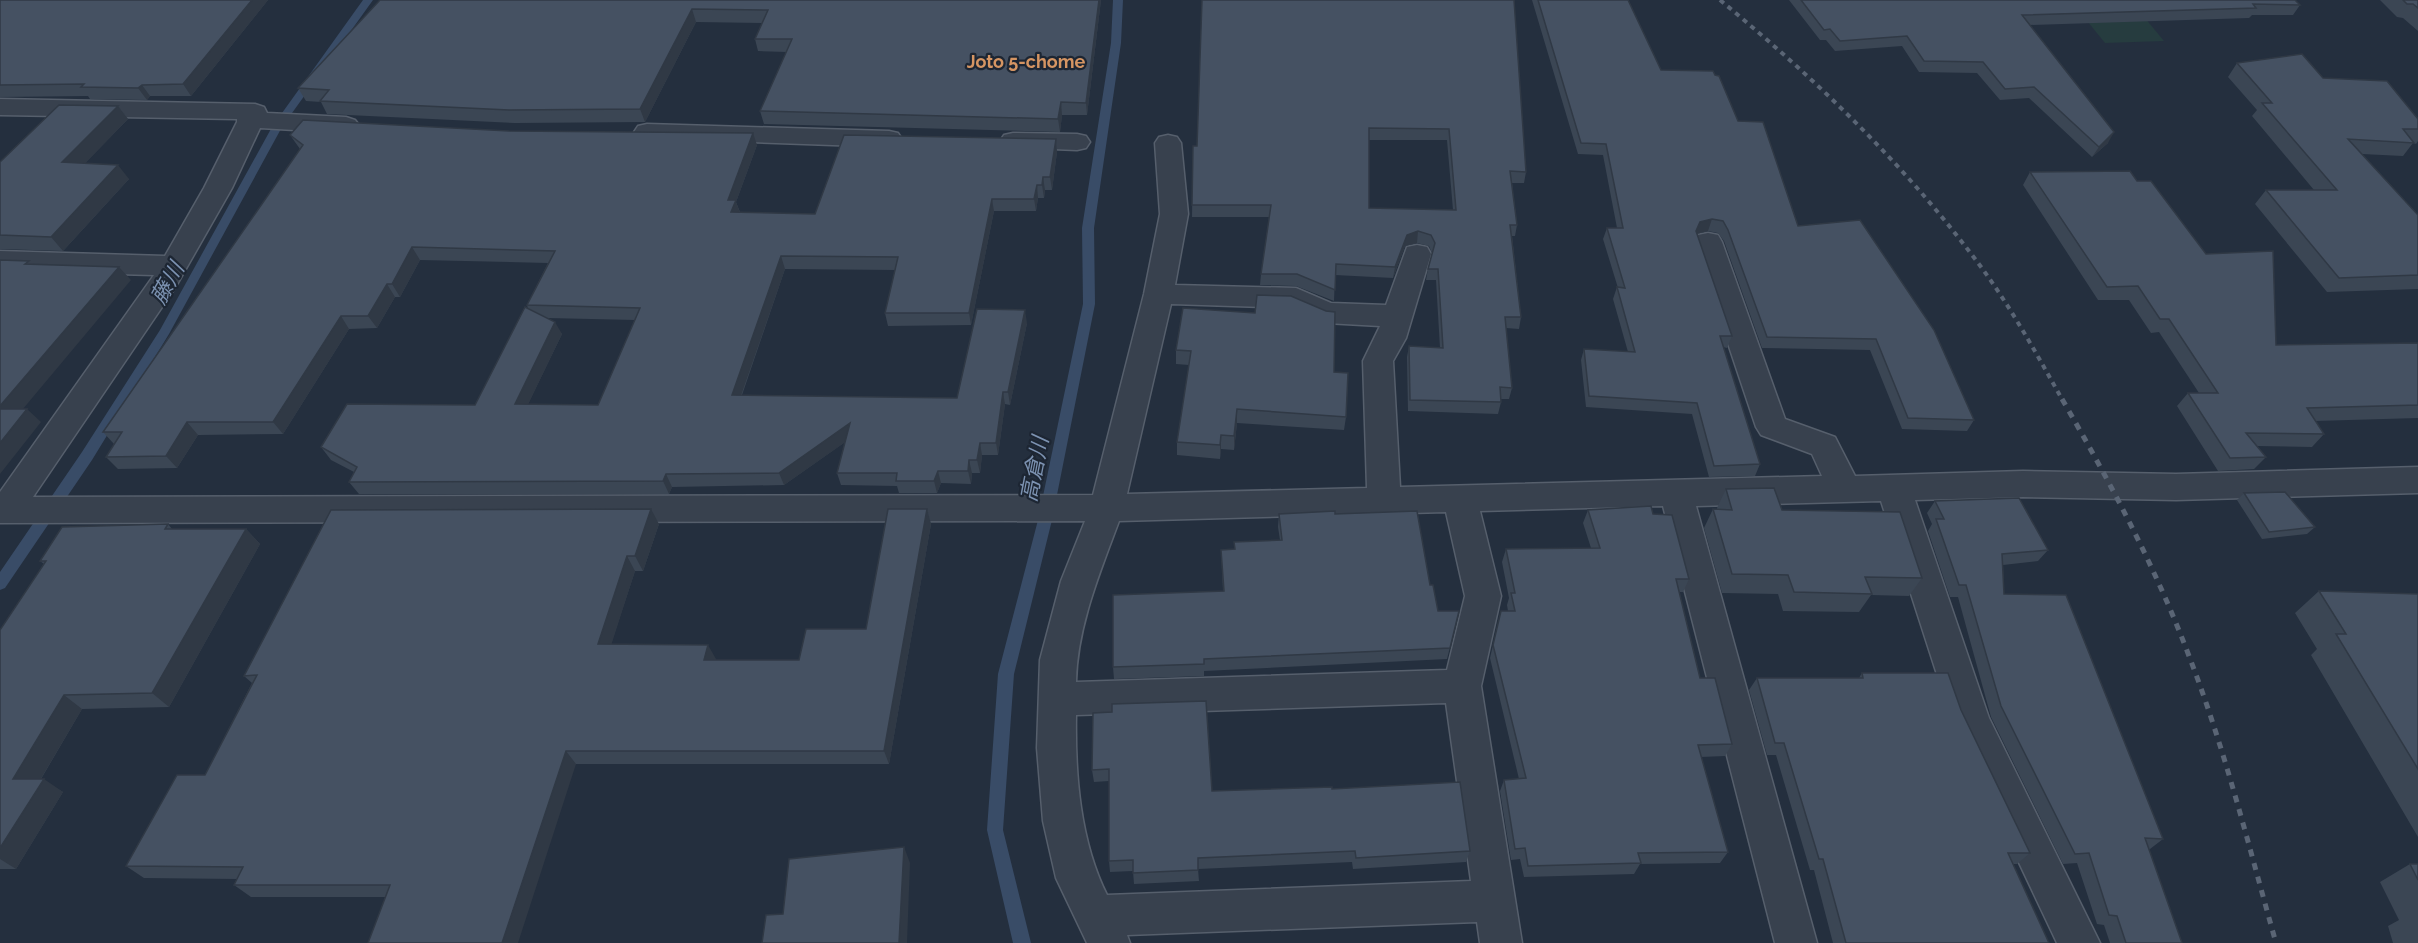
<svg xmlns="http://www.w3.org/2000/svg" width="2418" height="943" font-family="Raleway,'Noto Sans JP',sans-serif">
<rect width="100%" height="100%" fill="#242f3e"/>
<path fill="#263c3f" d="M 2070,0 L 2130,0 L 2164,41 L 2105,43 Z"/>
<g fill="none" stroke-linecap="round" stroke-linejoin="round">
<path fill="#394c67" fill-rule="evenodd" d="M 363,0 L 373,0 L 282,127 L 169,334 L 92,460 L 5,588 L 0,590 L 0,572 L 82,452 L 160,330 L 272,127 Z
M 1113,0 L 1123,0 L 1121,43 L 1094,228 L 1095,304 L 1052,520 L 1014,674 L 1003,830 L 1031,943 L 1013,943 L 987,830 L 998,674 L 1038,520 L 1083,304 L 1082,228 L 1111,43 Z"/>
<defs>
<path id="minor" d="M 0,99 L 255,104 L 264,107 L 267,113 L 346,117 L 355,120 L 359,125 L 355,130 L 346,133 L 260,128 L 232,188 L 175,288 L 33,497 L 1093,495 L 1144,294 L 1160,214 L 1155,143 L 1159,137 L 1168,135 L 1177,137 L 1181,143 L 1188,214 L 1175,285 L 1296,288 L 1331,303 L 1386,305 L 1407,247 L 1417,245 L 1427,247 L 1431,254 L 1406,338 L 1393,361 L 1400,487 L 1822,476 L 1812,454 L 1761,435 L 1756,427 L 1694,242 L 1698,235 L 1708,233 L 1718,235 L 1722,242 L 1785,419 L 1835,437 L 1855,476 L 2023,471 L 2176,474 L 2418,467 L 2418,493 L 2176,500 L 2023,497 L 1915,500 L 1989,718 L 2100,943 L 2057,943 L 1952,721 L 1881,501 L 1696,506 L 1817,943 L 1775,943 L 1663,506 L 1480,511 L 1501,596 L 1481,686 L 1522,943 L 1480,943 L 1477,922 L 1127,935 L 1130,943 L 1087,943 L 1056,878 L 1043,821 L 1037,748 L 1040,660 L 1061,581 L 1085,521 L 0,523 L 0,492 L 154,275 L 0,271 L 0,251 L 165,256 L 204,188 L 237,122 L 237,119 L 0,115 ZM 1171,304 L 1291,308 L 1326,323 L 1380,326 L 1363,361 L 1367,488 L 1127,494 ZM 1446,512 L 1465,596 L 1447,670 L 1076,682 C 1077,627 1100,572 1119,521 ZM 1446,703 L 1471,881 L 1107,895 C 1080,841 1075,775 1076,715 Z
M 647,124 L 889,131 L 898,133 L 902,139 L 898,145 L 889,147 L 638,138 L 634,132 L 638,126 Z
M 1013,133 L 1077,134 L 1086,136 L 1090,142 L 1086,148 L 1077,150 L 1004,147 L 1000,141 L 1004,135 Z"/>
</defs>
<use href="#minor" stroke="#565f6c" stroke-width="3"/>
<use href="#minor" fill="#38414e" fill-rule="evenodd"/>
<path stroke="#5a6575" stroke-width="4" stroke-dasharray="5 5" stroke-linecap="butt" d="M 1720,0 C 1812,76 1899,159 1972,255 C 2007,300 2035,351 2063,401"/>
<path stroke="#5a6575" stroke-width="5" stroke-dasharray="7 7" stroke-linecap="butt" d="M 2062,399 C 2110,482 2155,566 2189,656 C 2225,749 2249,847 2276,943"/>
</g>
<path fill="#3b4654" fill-rule="evenodd" d="M 0,0 L 268,0 L 191,96 L 150,96 L 147,100 L 90,99 L 88,96 L 0,97 Z
M 380,0 L 1101,0 L 1087,115 L 1062,115 L 1060,132 L 764,124 L 760,111 L 787,52 L 758,51 L 755,39 L 762,23 L 696,22 L 645,122 L 515,123 L 327,114 L 321,102 L 306,101 L 298,88 Z
M 1514,0 L 1526,172 L 1524,183 L 1512,183 L 1517,225 L 1515,236 L 1512,236 L 1521,317 L 1519,329 L 1506,328 L 1512,388 L 1509,399 L 1501,399 L 1501,402 L 1498,414 L 1408,411 L 1407,357 L 1409,346 L 1440,348 L 1436,280 L 1426,280 L 1428,269 L 1432,253 L 1429,246 L 1417,243 L 1405,246 L 1393,278 L 1335,275 L 1334,301 L 1296,286 L 1260,285 L 1261,274 L 1269,217 L 1192,217 L 1193,146 L 1197,146 ZM 1369,140 L 1447,140 L 1453,210 L 1369,208 Z
M 1532,0 L 1628,0 L 1661,70 L 1738,121 L 1798,226 L 1974,420 L 1967,431 L 1902,429 L 1870,350 L 1762,348 L 1724,241 L 1718,233 L 1708,231 L 1697,234 L 1732,336 L 1727,348 L 1723,347 L 1760,464 L 1755,476 L 1709,477 L 1692,414 L 1586,407 L 1581,360 L 1584,349 L 1628,352 L 1613,299 L 1617,287 L 1618,288 L 1603,239 L 1607,228 L 1617,228 L 1603,155 L 1578,154 Z
M 1789,0 L 2295,0 L 2300,5 L 2293,15 L 2252,15 L 2249,18 L 2030,25 L 2108,143 L 2092,157 L 2029,98 L 2000,100 L 1977,73 L 1919,72 L 1902,46 L 1835,51 L 1826,40 L 1820,40 Z
M 2380,0 L 2418,0 L 2418,31 L 2403,18 L 2397,17 Z
M 2237,63 L 2323,78 L 2418,119 L 2418,141 L 2416,144 L 2413,143 L 2403,156 L 2362,154 L 2418,215 L 2418,289 L 2327,292 L 2255,204 L 2266,190 L 2314,190 L 2252,116 L 2257,110 L 2228,77 Z
M 118,106 L 128,119 L 85,163 L 129,179 L 63,251 L 0,249 L 0,162 Z
M 290,135 L 757,145 L 736,202 L 740,212 L 815,214 L 1056,139 L 1057,152 L 1052,190 L 1045,190 L 1044,198 L 1038,198 L 1036,211 L 994,211 L 971,325 L 888,326 L 885,313 L 895,270 L 785,269 L 742,395 L 957,398 L 1027,323 L 1010,405 L 1005,404 L 998,455 L 982,455 L 980,473 L 972,473 L 971,484 L 941,483 L 937,493 L 899,493 L 897,486 L 841,485 L 837,473 L 845,442 L 784,485 L 672,487 L 669,494 L 359,494 L 349,482 L 354,472 L 331,460 L 321,447 L 475,405 L 528,309 L 527,305 L 548,263 L 420,260 L 400,297 L 395,297 L 377,328 L 349,329 L 283,434 L 198,435 L 177,468 L 118,469 L 106,457 L 114,444 L 103,432 L 300,149 ZM 547,318 L 635,320 L 598,405 L 528,404 L 562,334 Z
M 2030,172 L 2137,181 L 2206,254 L 2276,345 L 2418,343 L 2418,418 L 2315,421 L 2324,434 L 2312,447 L 2257,446 L 2266,457 L 2254,469 L 2218,471 L 2177,406 L 2188,393 L 2199,393 L 2159,332 L 2151,333 L 2129,300 L 2098,300 L 2023,185 Z
M 1183,308 L 1334,372 L 1346,417 L 1344,430 L 1237,423 L 1234,450 L 1221,449 L 1220,459 L 1177,455 L 1177,442 L 1189,365 L 1176,364 L 1176,350 Z
M 1726,489 L 1782,510 L 1922,578 L 1909,596 L 1871,595 L 1859,612 L 1783,611 L 1778,594 L 1722,593 L 1704,528 L 1713,509 L 1717,509 L 1717,508 Z
M 2244,493 L 2315,527 L 2307,534 L 2262,539 L 2237,500 Z
M 1935,501 L 2048,550 L 2038,561 L 2003,565 L 2004,594 L 2163,839 L 2150,849 L 2149,849 L 2182,943 L 2110,943 L 2104,925 L 2097,924 L 2077,863 L 2063,864 L 1991,717 L 1958,597 L 1950,597 L 1928,531 L 1932,524 L 1927,513 Z
M 927,509 L 931,524 L 889,764 L 576,764 L 386,897 L 251,897 L 234,885 L 237,879 L 144,878 L 126,866 L 205,775 L 252,683 L 244,676 L 659,524 L 643,571 L 635,571 L 611,644 L 716,659 L 715,660 L 799,660 L 866,629 Z
M 1588,510 L 1653,514 L 1689,579 L 1683,592 L 1679,592 L 1700,678 L 1732,744 L 1725,756 L 1701,757 L 1728,852 L 1720,863 L 1640,864 L 1634,874 L 1524,877 L 1520,859 L 1511,860 L 1500,791 L 1504,780 L 1519,779 L 1490,658 L 1501,611 L 1508,611 L 1507,605 L 1509,598 L 1502,562 L 1506,549 L 1591,548 L 1583,523 Z
M 1279,514 L 1335,514 L 1430,585 L 1438,611 L 1459,611 L 1447,659 L 1204,671 L 1204,676 L 1114,679 L 1113,667 L 1223,591 L 1221,550 L 1234,549 L 1234,542 L 1280,540 L 1278,527 Z
M 168,524 L 172,529 L 246,529 L 260,544 L 169,707 L 82,709 L 41,779 L 63,792 L 16,869 L 0,869 L 0,630 L 44,564 L 40,561 Z
M 2319,591 L 2418,594 L 2418,837 L 2311,655 L 2317,649 L 2295,613 Z
M 1862,673 L 1961,710 L 2030,853 L 2017,864 L 2013,864 L 2049,943 L 1833,943 L 1814,870 L 1810,870 L 1776,755 L 1767,755 L 1749,690 L 1757,678 L 1859,678 Z
M 1093,713 L 1212,791 L 1332,789 L 1470,851 L 1466,862 L 1353,869 L 1352,862 L 1198,869 L 1199,881 L 1134,884 L 1133,871 L 1110,872 L 1109,861 L 1109,781 L 1094,782 L 1092,770 Z
M 2410,864 L 2418,864 L 2418,943 L 2393,943 L 2388,926 L 2399,920 L 2380,882 Z"/>
<path fill="#303945" d="M 252,0 L 268,0 L 191,96 L 183,84 Z
M 1099,0 L 1101,0 L 1087,115 L 1086,103 Z
M 692,9 L 696,22 L 645,122 L 640,109 Z
M 142,85 L 150,96 L 147,100 L 138,88 Z
M 1061,102 L 1062,115 L 1060,132 L 1058,119 Z
M 118,106 L 128,119 L 73,176 L 62,162 Z
M 2114,132 L 2108,143 L 2092,157 L 2099,147 Z
M 753,133 L 757,145 L 736,202 L 740,213 L 736,225 L 728,200 Z
M 1056,139 L 1057,152 L 1052,190 L 1050,177 Z
M 118,165 L 129,179 L 63,251 L 51,237 Z
M 1043,177 L 1045,190 L 1044,198 L 1042,185 Z
M 1037,185 L 1038,198 L 1036,211 L 1034,199 Z
M 992,199 L 994,211 L 971,325 L 969,313 Z
M 1712,219 L 1708,231 L 1696,234 L 1696,231 L 1700,222 Z
M 1418,231 L 1417,243 L 1405,246 L 1393,278 L 1395,267 L 1407,235 Z
M 412,247 L 420,260 L 400,297 L 392,284 Z
M 781,256 L 785,269 L 737,407 L 732,395 Z
M 119,267 L 131,280 L 12,422 L 0,411 L 0,406 Z
M 387,284 L 395,297 L 377,328 L 368,316 Z
M 1025,310 L 1027,323 L 1010,405 L 1008,392 Z
M 341,316 L 349,329 L 283,434 L 273,422 Z
M 555,322 L 562,334 L 522,417 L 515,404 Z
M 1003,392 L 1005,404 L 998,455 L 996,443 Z
M 27,409 L 41,422 L 0,474 L 0,443 Z
M 1237,409 L 1237,423 L 1234,450 L 1234,436 Z
M 187,422 L 198,435 L 177,468 L 166,456 Z
M 850,423 L 854,436 L 784,485 L 779,473 Z
M 1221,435 L 1221,449 L 1220,459 L 1220,445 Z
M 980,443 L 982,455 L 980,473 L 977,460 Z
M 969,460 L 972,473 L 971,484 L 968,471 Z
M 938,471 L 941,483 L 937,493 L 934,481 Z
M 666,474 L 672,487 L 669,494 L 663,481 Z
M 651,509 L 659,524 L 643,571 L 635,556 Z
M 927,509 L 931,524 L 889,764 L 884,751 Z
M 246,529 L 260,544 L 169,707 L 152,693 Z
M 627,556 L 635,571 L 607,658 L 598,644 Z
M 708,645 L 716,659 L 712,674 L 704,660 Z
M 64,695 L 82,709 L 33,792 L 13,779 Z
M 566,751 L 576,764 L 518,943 L 502,943 Z
M 44,779 L 63,792 L 16,869 L 0,859 L 0,848 Z
M 904,847 L 910,863 L 907,943 L 899,943 Z"/>
<path fill="#455162" stroke="#303945" stroke-width="1.5" fill-rule="evenodd" d="M 0,0 L 252,0 L 183,84 L 142,85 L 138,88 L 81,87 L 84,84 L 0,85 Z
M 380,0 L 1099,0 L 1086,103 L 1061,102 L 1058,119 L 760,111 L 792,39 L 755,39 L 768,10 L 692,9 L 640,109 L 509,110 L 320,101 L 329,90 L 298,88 Z
M 1202,0 L 1514,0 L 1526,172 L 1510,171 L 1517,225 L 1510,225 L 1521,317 L 1505,317 L 1512,388 L 1500,387 L 1501,402 L 1410,400 L 1409,346 L 1443,348 L 1438,269 L 1428,269 L 1435,243 L 1431,235 L 1418,231 L 1407,235 L 1395,267 L 1336,264 L 1335,290 L 1297,274 L 1261,274 L 1271,205 L 1192,205 L 1193,146 L 1197,146 ZM 1369,128 L 1449,129 L 1456,210 L 1369,208 Z
M 1538,0 L 1628,0 L 1661,70 L 1713,71 L 1715,75 L 1719,76 L 1738,121 L 1763,122 L 1798,226 L 1860,220 L 1934,330 L 1974,420 L 1908,418 L 1876,339 L 1767,337 L 1728,230 L 1723,221 L 1712,219 L 1700,222 L 1696,231 L 1732,336 L 1720,336 L 1760,464 L 1714,466 L 1697,403 L 1589,396 L 1584,349 L 1635,352 L 1617,287 L 1625,288 L 1607,228 L 1623,228 L 1606,144 L 1581,143 Z
M 1801,0 L 2295,0 L 2300,5 L 2253,4 L 2256,8 L 2022,15 L 2114,132 L 2099,147 L 2034,87 L 2005,89 L 1983,62 L 1924,61 L 1907,36 L 1840,41 L 1830,29 L 1824,30 Z
M 2403,0 L 2418,0 L 2418,8 L 2413,4 L 2407,4 Z
M 2302,54 L 2323,78 L 2387,81 L 2418,119 L 2418,129 L 2403,129 L 2414,143 L 2348,139 L 2418,215 L 2418,275 L 2339,278 L 2266,190 L 2337,190 L 2262,103 L 2272,103 L 2237,63 Z
M 59,105 L 118,106 L 62,162 L 118,165 L 51,237 L 0,235 L 0,162 Z
M 303,120 L 509,131 L 753,133 L 728,200 L 736,200 L 731,212 L 815,214 L 844,135 L 1056,139 L 1050,177 L 1043,177 L 1042,185 L 1037,185 L 1034,199 L 992,199 L 969,313 L 885,313 L 898,257 L 781,256 L 732,395 L 957,398 L 977,309 L 1025,310 L 1008,392 L 1003,392 L 996,443 L 980,443 L 977,460 L 969,460 L 968,471 L 938,471 L 934,481 L 896,481 L 897,473 L 837,473 L 850,423 L 779,473 L 666,474 L 663,481 L 349,482 L 357,467 L 321,447 L 347,404 L 475,405 L 525,307 L 555,322 L 515,404 L 598,405 L 640,308 L 527,305 L 555,251 L 412,247 L 392,284 L 387,284 L 368,316 L 341,316 L 273,422 L 187,422 L 166,456 L 106,457 L 122,432 L 103,432 L 303,145 L 290,135 Z
M 2130,171 L 2137,181 L 2151,181 L 2206,254 L 2273,251 L 2276,345 L 2418,343 L 2418,405 L 2307,408 L 2324,434 L 2246,433 L 2266,457 L 2230,458 L 2188,393 L 2218,393 L 2169,319 L 2160,319 L 2138,286 L 2107,287 L 2030,172 Z
M 0,260 L 29,261 L 25,264 L 119,267 L 0,406 Z
M 1257,295 L 1291,296 L 1326,311 L 1335,312 L 1334,372 L 1348,373 L 1346,417 L 1237,409 L 1234,436 L 1221,435 L 1220,445 L 1177,442 L 1191,351 L 1176,350 L 1183,308 L 1255,313 Z
M 0,409 L 27,409 L 0,443 Z
M 1774,488 L 1782,510 L 1900,512 L 1922,578 L 1865,577 L 1872,594 L 1794,592 L 1788,575 L 1732,574 L 1713,509 L 1732,510 L 1726,489 Z
M 2285,492 L 2315,527 L 2269,532 L 2244,493 Z
M 2019,498 L 2048,550 L 2002,554 L 2004,594 L 2066,595 L 2163,839 L 2145,838 L 2182,943 L 2126,943 L 2117,916 L 2109,915 L 2089,853 L 2075,854 L 2001,706 L 1966,585 L 1959,585 L 1936,519 L 1944,519 L 1935,501 Z
M 1651,506 L 1653,514 L 1672,515 L 1689,579 L 1676,579 L 1700,678 L 1715,678 L 1732,744 L 1698,745 L 1728,852 L 1638,853 L 1641,863 L 1528,866 L 1525,848 L 1515,849 L 1504,780 L 1526,778 L 1493,645 L 1501,611 L 1515,611 L 1511,593 L 1515,593 L 1506,549 L 1600,548 L 1588,510 Z
M 651,509 L 635,556 L 627,556 L 598,644 L 708,645 L 704,660 L 799,660 L 806,629 L 866,629 L 888,509 L 927,509 L 884,751 L 566,751 L 502,943 L 368,943 L 390,885 L 234,885 L 243,867 L 126,866 L 177,775 L 205,775 L 257,675 L 244,676 L 331,510 Z
M 1335,511 L 1335,514 L 1417,511 L 1430,585 L 1433,585 L 1438,611 L 1459,611 L 1450,648 L 1204,659 L 1204,664 L 1113,667 L 1113,595 L 1224,591 L 1221,550 L 1235,549 L 1234,542 L 1282,540 L 1279,514 Z
M 168,524 L 165,529 L 246,529 L 152,693 L 64,695 L 13,779 L 44,779 L 0,848 L 0,630 L 46,561 L 40,561 L 62,527 Z
M 2319,591 L 2418,594 L 2418,769 L 2336,634 L 2346,634 Z
M 1862,673 L 1948,673 L 1961,710 L 2030,853 L 2008,853 L 2049,943 L 1846,943 L 1823,859 L 1819,859 L 1784,743 L 1775,743 L 1757,678 L 1863,678 Z
M 1206,701 L 1212,791 L 1332,787 L 1332,789 L 1460,782 L 1470,851 L 1356,858 L 1355,851 L 1198,858 L 1198,870 L 1133,873 L 1133,860 L 1109,861 L 1109,769 L 1092,770 L 1093,713 L 1112,712 L 1112,704 Z
M 904,847 L 899,943 L 762,943 L 766,915 L 783,914 L 789,859 Z
M 2410,864 L 2418,864 L 2418,880 Z"/>
<g text-anchor="middle" dominant-baseline="central" stroke-width="4.5" stroke-linejoin="round" paint-order="stroke">
<g font-size="18" font-weight="bold" fill="#d59563" stroke="#1d2633">
<text x="1026" y="61">Joto 5-chome</text>
</g>
<g font-size="22" font-style="italic" fill="#7c92b1" stroke="#1d2633">
<text transform="translate(167 283) rotate(-61)">藤川</text>
<text transform="translate(1034 469) rotate(-79)">高倉川</text>
</g>
</g>
</svg>
